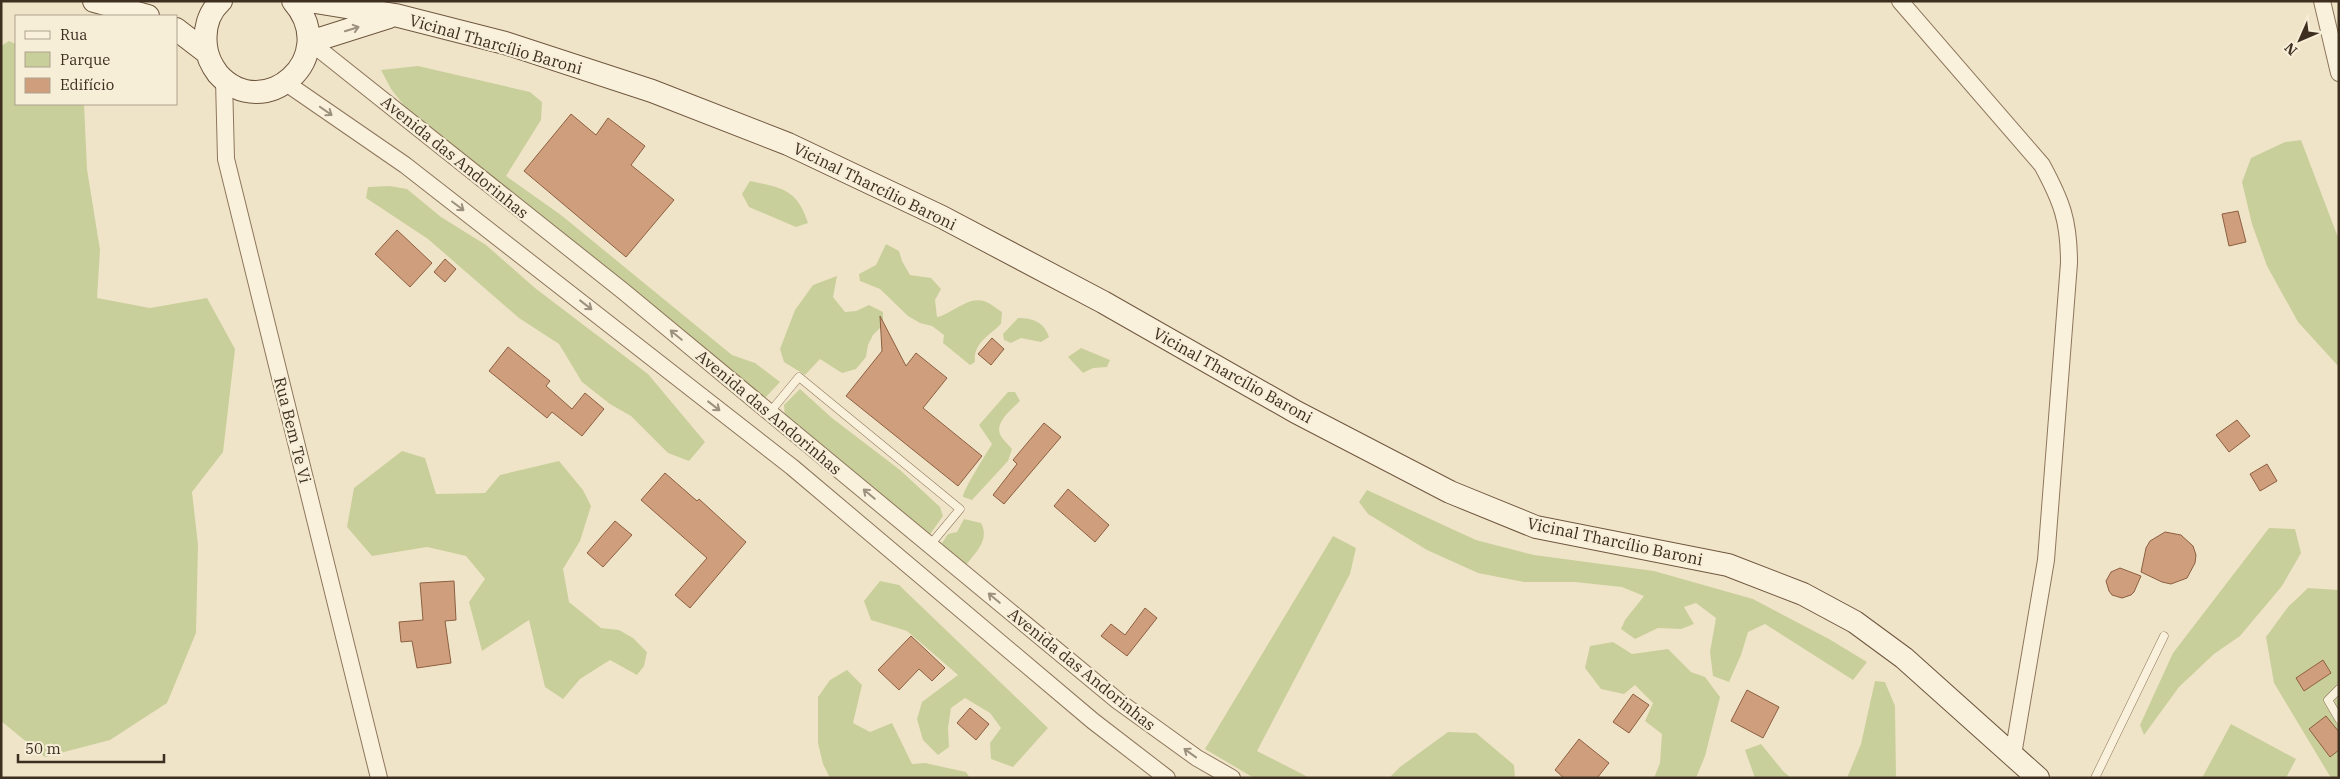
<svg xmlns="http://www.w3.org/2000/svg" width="2340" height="779" font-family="'IBM Plex Serif',serif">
<rect width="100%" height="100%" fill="#f0e4c8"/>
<path fill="#c9cf9b" d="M 9,41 L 16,44 L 16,104 L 84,104 L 87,169 L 100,250 L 97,298 L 150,308 L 207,298 L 235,349 L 223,452 L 192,492 L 198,545 L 196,633 L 167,703 L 110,740 L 45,757 L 1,721 L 1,46 Z
M 418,66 L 530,92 L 542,102 L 541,120 L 506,176 L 561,215 L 732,355 L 755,363 L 780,382 L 764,399 L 410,113 L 391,89 L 381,70 Z
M 2301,140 L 2339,240 L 2339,367 L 2298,322 L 2267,266 L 2252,224 L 2242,182 L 2251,158 L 2285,142 Z
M 750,181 C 782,188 797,189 808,223 L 796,227 L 749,207 L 742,194 Z
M 390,186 L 407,189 L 441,217 L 486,245 L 535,288 L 648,374 L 705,442 L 689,461 L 668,453 L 631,416 L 610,404 L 582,382 L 559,344 L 519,318 L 428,239 L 366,198 L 368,187 Z
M 886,244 L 899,251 L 902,261 L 910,275 L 931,278 L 941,289 L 935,300 L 937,317 C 952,314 967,296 984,301 C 990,303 996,308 1002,312 L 1001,324 C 989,336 973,343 975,362 L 970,365 L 943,343 L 944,335 L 932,326 L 920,323 L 908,316 L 880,289 L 860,281 L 859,274 L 876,265 Z
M 837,276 L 833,297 L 845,312 L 856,311 L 869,305 L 883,312 L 883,325 L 873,335 L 868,345 L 866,357 L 856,369 L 842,373 L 820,359 L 805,375 L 784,362 L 780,349 L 795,310 L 813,285 Z
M 1018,318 C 1033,318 1044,322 1049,337 L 1041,342 L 1021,338 L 1011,343 L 1004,340 L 1003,334 Z
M 1081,348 L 1110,360 L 1107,367 L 1093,368 L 1083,373 L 1068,357 Z
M 800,389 L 832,418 L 900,470 L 940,507 L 943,516 L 928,537 L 785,419 L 784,405 Z
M 1008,392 L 1015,392 L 1020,401 C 1013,408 995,422 1000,434 C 1002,439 1009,445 1012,449 L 1008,461 L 972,500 L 963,497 C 963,490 986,454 992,444 L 979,425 Z
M 402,451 L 425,458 L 436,494 L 485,493 L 500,475 L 559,461 L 583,490 L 591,506 L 580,541 L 563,569 L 569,602 L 601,628 L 619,630 L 633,638 L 647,652 L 644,666 L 637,675 L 610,660 L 580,679 L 563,699 L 545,687 L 529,620 L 482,651 L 469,602 L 485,579 L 466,556 L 427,547 L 372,556 L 347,527 L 354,488 Z
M 1367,490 L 1476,540 L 1534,555 L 1654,571 L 1753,599 L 1829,639 L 1867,662 L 1853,680 L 1765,624 L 1748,632 L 1741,655 L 1729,682 L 1713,676 L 1710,652 L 1716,618 L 1696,603 L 1684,607 L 1694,624 L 1681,629 L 1658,628 L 1635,639 L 1621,629 L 1625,620 L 1644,596 L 1622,587 L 1575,582 L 1524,582 L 1478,573 L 1427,550 L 1368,514 L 1359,502 Z
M 964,519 L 981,523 C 990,540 976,552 966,565 L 940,546 L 948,534 L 957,532 Z
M 2269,528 L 2295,529 L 2301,553 L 2282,586 L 2240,636 L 2214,654 L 2179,687 L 2144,735 L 2140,725 L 2173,653 Z
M 1333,536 L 1356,548 L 1350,574 L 1257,751 L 1310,778 L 1254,778 L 1205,749 Z
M 880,581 L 899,585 L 1048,728 L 1013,767 L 991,759 L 990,743 L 1001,728 L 990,713 L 965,698 L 951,708 L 948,728 L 949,747 L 938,755 L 923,740 L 917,719 L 922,702 L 958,675 L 907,631 L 871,620 L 864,601 Z
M 2308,588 L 2339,590 L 2339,778 L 2331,778 L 2274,683 L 2266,637 L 2288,607 Z
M 1613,642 L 1632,654 L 1668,649 L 1691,672 L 1705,677 L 1720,697 L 1705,756 L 1696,778 L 1654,778 L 1660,763 L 1662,734 L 1645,721 L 1653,703 L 1635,685 L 1624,694 L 1601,689 L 1585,668 L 1590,646 Z
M 847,670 L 862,685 L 853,723 L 870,732 L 892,723 L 912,764 L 925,763 L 966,772 L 970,778 L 830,778 L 823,764 L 818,743 L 818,697 L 830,680 Z
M 1875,681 L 1885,682 L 1895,706 L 1896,778 L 1847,778 L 1861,744 Z
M 2231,724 L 2296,759 L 2286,778 L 2202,778 Z
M 1448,732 L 1476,733 L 1514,765 L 1515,778 L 1389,778 L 1400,767 Z
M 1761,744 L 1783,771 L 1791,778 L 1755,778 L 1745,750 Z"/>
<path fill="#cf9f7d" stroke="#8d5f41" d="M 571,114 L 596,135 L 608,118 L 645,146 L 631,165 L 674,200 L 626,257 L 524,171 Z
M 2238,211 L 2246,242 L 2229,246 L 2222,214 Z
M 397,230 L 432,263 L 410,287 L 375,254 Z
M 445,259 L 456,269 L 445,282 L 434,272 Z
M 880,316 L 906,366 L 916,353 L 947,378 L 923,408 L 982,456 L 958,486 L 846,396 L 882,351 Z
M 992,338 L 1004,349 L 991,365 L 978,354 Z
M 508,347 L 550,381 L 546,386 L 572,409 L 585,393 L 604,409 L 582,436 L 552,412 L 547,418 L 489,371 Z
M 2237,420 L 2250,436 L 2229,452 L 2216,435 Z
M 1044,423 L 1061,437 L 1004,504 L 993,495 L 1017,464 L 1013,460 Z
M 2267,464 L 2277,481 L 2260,491 L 2250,474 Z
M 665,473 L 697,501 L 699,499 L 746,542 L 690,608 L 675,595 L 707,558 L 641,500 Z
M 1068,489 L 1109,525 L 1095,542 L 1054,506 Z
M 615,521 L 632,535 L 603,567 L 587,553 Z
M 2165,532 L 2181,535 L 2193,546 L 2196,555 L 2195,563 L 2187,578 L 2171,584 L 2162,582 L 2141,572 L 2146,548 L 2150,541 Z
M 2120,568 L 2141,576 L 2134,592 L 2131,595 L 2122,598 L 2112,595 L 2109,591 L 2106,581 L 2111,572 Z
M 454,581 L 456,620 L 445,621 L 451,663 L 417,668 L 412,641 L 401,642 L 399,622 L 423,620 L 420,583 Z
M 1145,608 L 1157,618 L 1127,656 L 1101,636 L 1111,624 L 1125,635 Z
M 911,636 L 945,668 L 932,681 L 919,669 L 899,690 L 878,670 Z
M 2323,660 L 2331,673 L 2304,691 L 2296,678 Z
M 1747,690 L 1779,707 L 1763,738 L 1731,721 Z
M 1633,694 L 1649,705 L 1629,733 L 1613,722 Z
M 970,708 L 989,724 L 976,740 L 957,723 Z
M 2326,716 L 2339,732 L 2339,750 L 2330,757 L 2309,729 Z
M 1579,739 L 1609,763 L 1597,778 L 1564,778 L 1555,770 Z"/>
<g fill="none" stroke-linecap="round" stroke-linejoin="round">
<defs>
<path id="service" d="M 770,412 L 799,377 L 960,509 L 930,545
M 2339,689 L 2328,700 L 2339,719
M 2095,778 L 2164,636"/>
<path id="minor" d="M 1900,1 L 2042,165 C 2062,202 2069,221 2069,263 L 2046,560 L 2013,755
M 2322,1 L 2339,73
M 310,42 L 623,291 L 1118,701 L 1197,758 L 1232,778
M 224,80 L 226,159 L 379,778
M 286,83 L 405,165 L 792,467 L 1093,721 L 1167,778"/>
<path id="secondary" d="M 94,1 L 148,16
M 221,1 C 208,13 204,30 206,46 C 207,57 212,66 218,74 C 264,125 342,57 293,1
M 309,1 L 395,15 L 505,43 L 652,91 L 788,144 L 942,217 L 1103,302 L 1296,412 L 1450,492 L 1536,527 L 1728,565 L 1803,594 L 1855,622 L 1904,658 L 2038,778
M 176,29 L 206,52
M 310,42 L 389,17"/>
</defs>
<use href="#service" stroke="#8d765c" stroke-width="9"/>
<use href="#minor" stroke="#8d765c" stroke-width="18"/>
<use href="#secondary" stroke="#6f573f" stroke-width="24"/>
<use href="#service" stroke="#faf1dc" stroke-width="8"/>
<use href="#minor" stroke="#faf1dc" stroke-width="16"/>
<use href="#secondary" stroke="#faf1dc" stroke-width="22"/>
</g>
<defs><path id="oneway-shaft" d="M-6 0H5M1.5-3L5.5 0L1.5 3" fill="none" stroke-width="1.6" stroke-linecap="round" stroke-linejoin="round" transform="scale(1.25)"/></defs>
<g stroke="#9c907e">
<use href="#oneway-shaft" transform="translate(352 29) rotate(-17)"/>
<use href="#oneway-shaft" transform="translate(326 111) rotate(35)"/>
<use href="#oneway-shaft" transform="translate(458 206) rotate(37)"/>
<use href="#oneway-shaft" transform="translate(586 305) rotate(38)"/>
<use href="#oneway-shaft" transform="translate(676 335) rotate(-140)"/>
<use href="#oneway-shaft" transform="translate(714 406) rotate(38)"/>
<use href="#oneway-shaft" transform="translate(869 494) rotate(-140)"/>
<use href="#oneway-shaft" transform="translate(994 598) rotate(-140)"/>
<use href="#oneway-shaft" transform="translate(1190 753) rotate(-144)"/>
</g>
<g text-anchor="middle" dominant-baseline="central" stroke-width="4.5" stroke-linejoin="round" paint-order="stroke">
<g font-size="16" fill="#3d2e20" stroke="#f7eed8">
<text transform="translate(496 44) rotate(16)">Vicinal Tharcílio Baroni</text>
<text transform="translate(455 157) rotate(39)">Avenida das Andorinhas</text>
<text transform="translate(875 186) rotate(26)">Vicinal Tharcílio Baroni</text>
<text transform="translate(1233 375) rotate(29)">Vicinal Tharcílio Baroni</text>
<text transform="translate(769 412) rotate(40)">Avenida das Andorinhas</text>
<text transform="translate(293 430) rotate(76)">Rua Bem Te Vi</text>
<text transform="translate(1615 541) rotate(12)">Vicinal Tharcílio Baroni</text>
<text transform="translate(1082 669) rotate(39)">Avenida das Andorinhas</text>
</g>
</g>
<rect width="2340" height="779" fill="none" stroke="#3d2e20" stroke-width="5"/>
<rect x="15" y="15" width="162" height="90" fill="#f7eed8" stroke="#ada18e"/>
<rect x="25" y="31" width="25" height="8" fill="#faf1dc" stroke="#ada18e"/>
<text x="60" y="40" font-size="15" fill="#3d2e20">Rua</text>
<rect x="25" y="52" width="25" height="15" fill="#c9cf9b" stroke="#ada18e"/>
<text x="60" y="65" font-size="15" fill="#3d2e20">Parque</text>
<rect x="25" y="78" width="25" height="15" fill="#cf9f7d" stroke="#ada18e"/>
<text x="60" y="90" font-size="15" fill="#3d2e20">Edifício</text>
<g transform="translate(2300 40) rotate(225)" stroke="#f7eed8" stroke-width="4" paint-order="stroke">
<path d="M0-4L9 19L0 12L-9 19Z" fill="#3d2e20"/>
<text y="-8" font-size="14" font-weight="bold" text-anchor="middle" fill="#3d2e20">N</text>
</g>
<path d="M18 754v8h146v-8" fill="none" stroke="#3d2e20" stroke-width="2.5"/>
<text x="25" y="754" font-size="15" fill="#3d2e20" stroke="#f7eed8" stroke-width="4" paint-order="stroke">50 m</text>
</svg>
